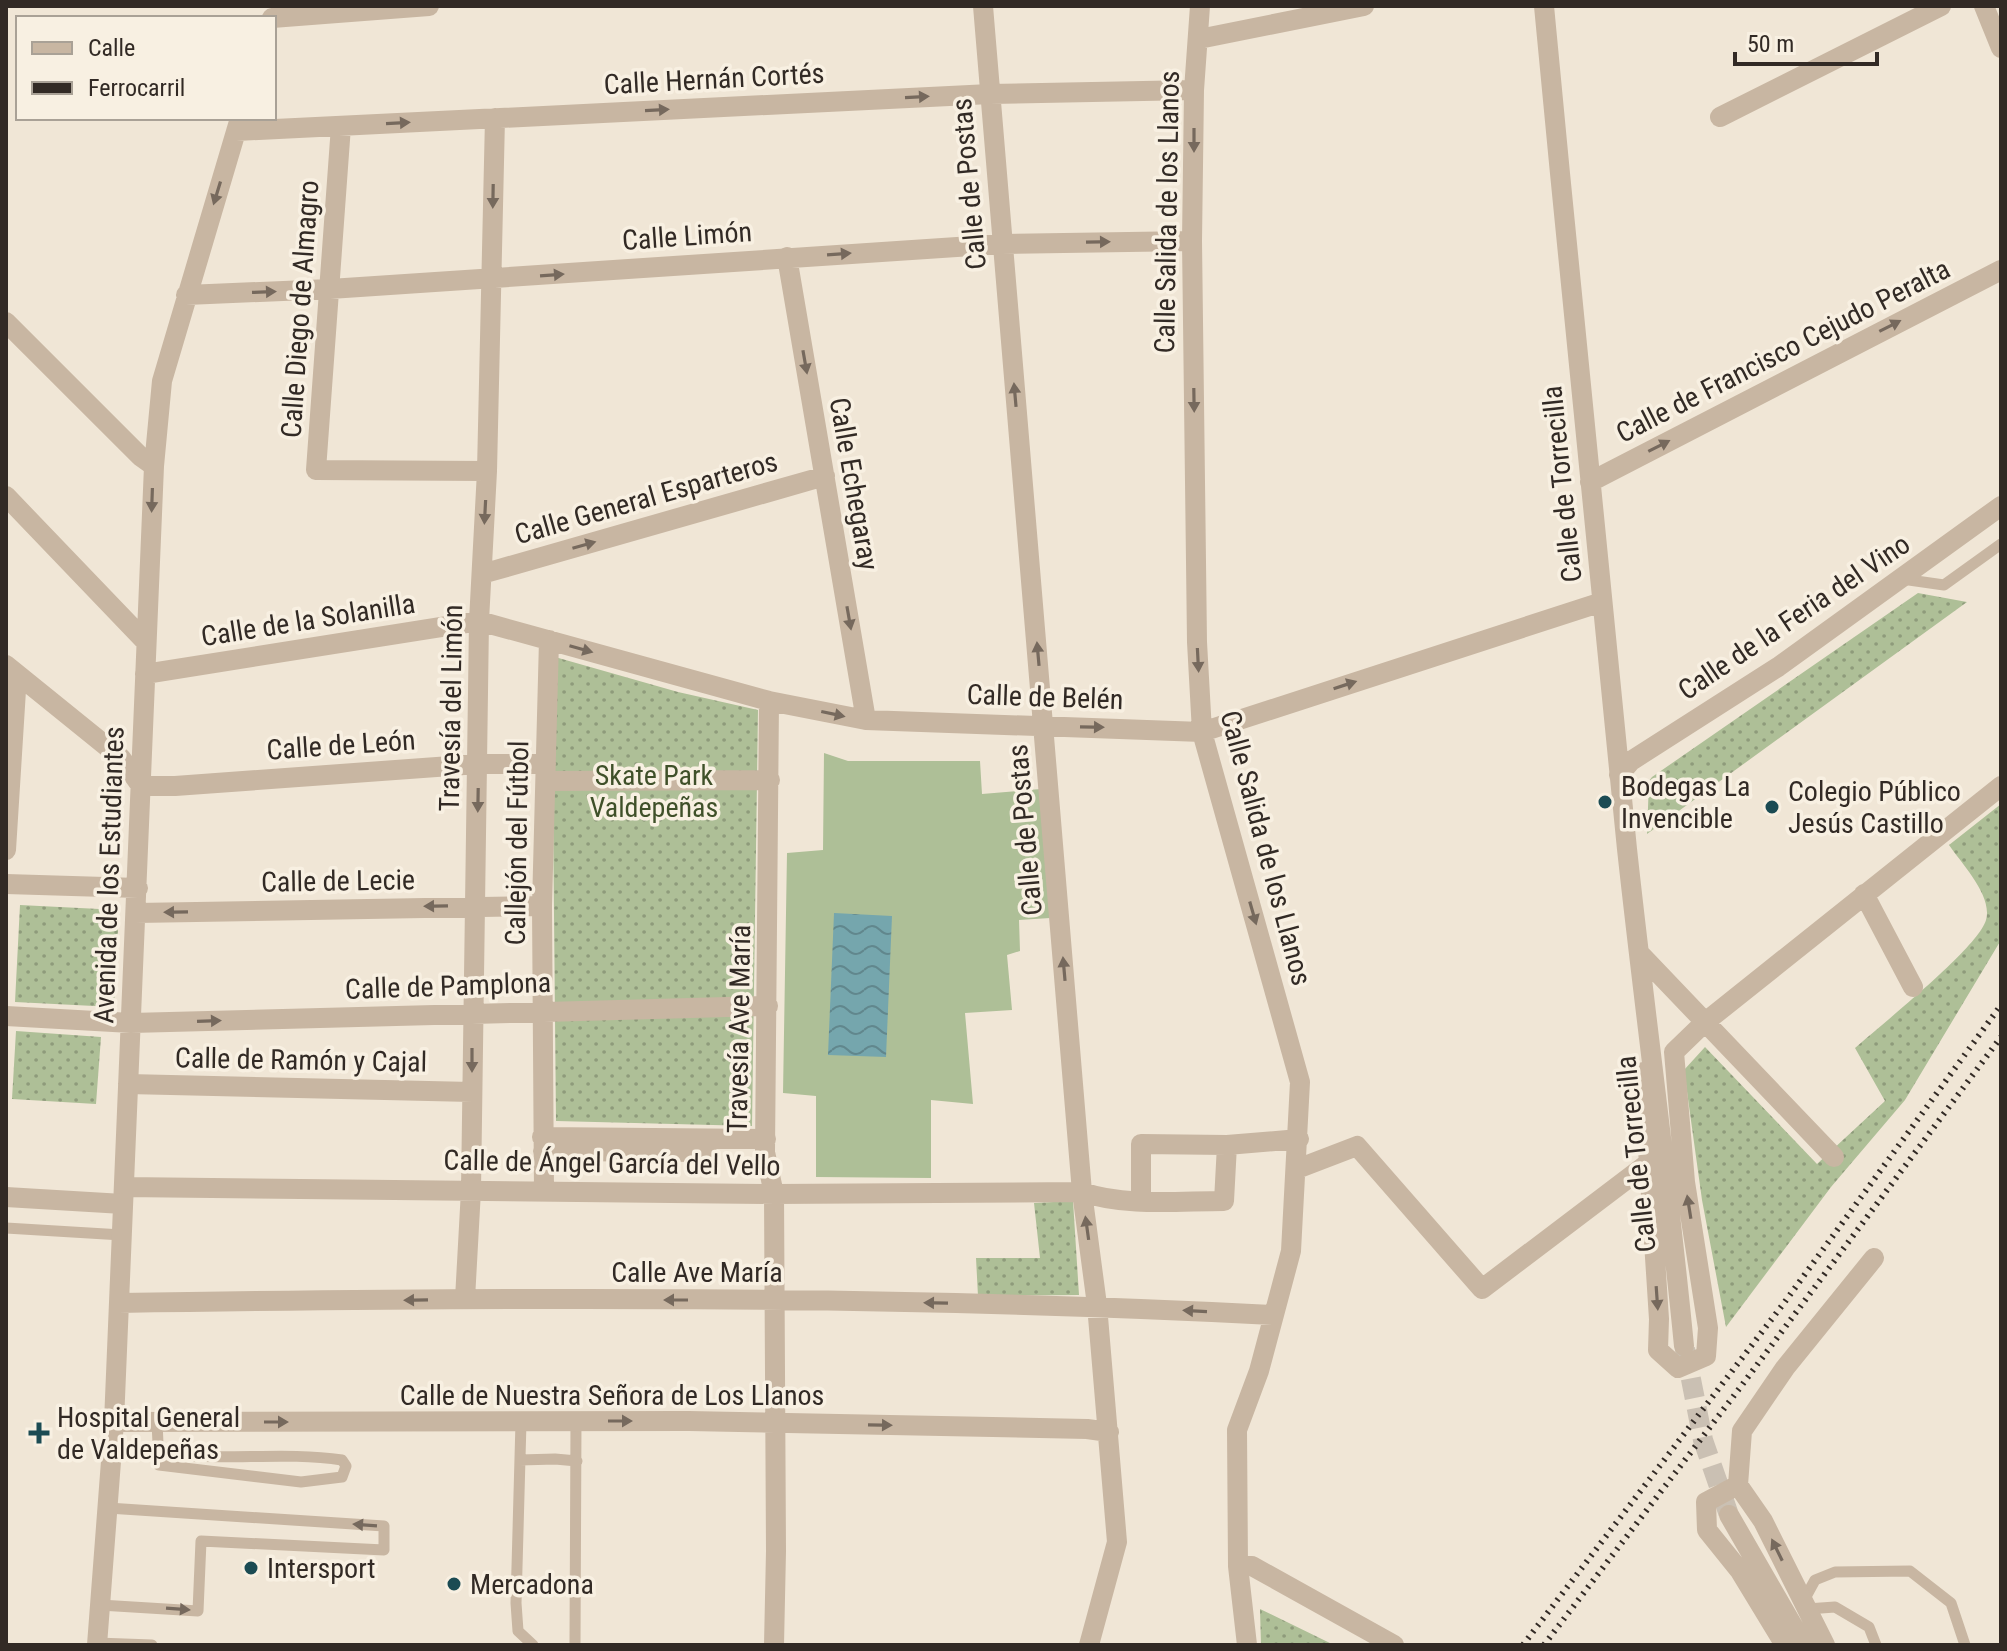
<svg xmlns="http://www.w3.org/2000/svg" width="2007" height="1651" font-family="'Roboto Condensed',sans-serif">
<defs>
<pattern id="grass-dots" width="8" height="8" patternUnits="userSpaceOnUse" patternTransform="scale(2)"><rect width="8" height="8" fill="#aebf97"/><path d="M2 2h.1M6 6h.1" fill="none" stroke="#8e9b7b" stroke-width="1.8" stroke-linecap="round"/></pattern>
<pattern id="water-waves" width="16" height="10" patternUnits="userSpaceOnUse" patternTransform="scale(2)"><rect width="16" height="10" fill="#75a6ad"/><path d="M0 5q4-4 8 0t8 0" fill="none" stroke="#61878d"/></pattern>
</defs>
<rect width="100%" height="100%" fill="#f0e6d6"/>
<path fill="url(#grass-dots)" d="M 1918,593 L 1967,602 L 1647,834 L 1649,781 L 1652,777 Z
M 555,657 L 678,692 L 758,710 L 752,1126 L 556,1121 L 552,706 Z
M 2001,804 L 2001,940 L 1905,1100 L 1831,1187 L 1726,1327 L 1702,1200 L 1684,1070 L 1705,1047 L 1817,1164 L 1885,1101 L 1855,1048 C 1882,1024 1978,948 1986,920 C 1993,896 1962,864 1949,845 Z
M 20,905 L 119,910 L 114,1007 L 15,1002 Z
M 16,1031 L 101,1037 L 96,1104 L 12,1099 Z
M 1073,1201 L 1079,1295 L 978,1296 L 976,1258 L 1040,1258 L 1034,1203 Z
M 1260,1609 L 1334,1645 L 1261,1645 Z"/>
<path fill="#aebf97" d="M 824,753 L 848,761 L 980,761 L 982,794 L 1041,789 L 1050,918 L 1019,920 L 1020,951 L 1007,955 L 1012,1010 L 965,1013 L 973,1104 L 931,1100 L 931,1178 L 816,1177 L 816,1096 L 783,1093 L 787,853 L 823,850 Z"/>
<path fill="url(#water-waves)" d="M 834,913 L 892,916 L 886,1057 L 828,1055 Z"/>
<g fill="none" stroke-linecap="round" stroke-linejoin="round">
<path stroke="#cac0b3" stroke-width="20" stroke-dasharray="20 10" stroke-linecap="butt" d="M 1685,1349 L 1703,1440 L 1729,1515"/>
<path stroke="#c8b6a2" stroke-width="11" d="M 1902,579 L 1944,585 L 2001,544
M 6,1228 L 122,1235
M 157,1422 L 159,1465 L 301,1482 L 342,1477 L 346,1466 L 342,1460 C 282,1451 220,1462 159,1453
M 521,1422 L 516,1603 L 518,1631 L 533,1645
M 520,1460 L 555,1459 L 577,1461
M 1803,1602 L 1815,1580 L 1835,1572 L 1910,1571 L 1951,1603 L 1965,1645
M 100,1605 L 198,1611 L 201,1541 L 384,1550 L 384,1526 L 108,1508
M 1807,1609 L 1835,1607 L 1869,1627 L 1876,1645
M 97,1643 L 152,1645
M 575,1645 L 576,1421"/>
<path stroke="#c8b6a2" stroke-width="20" d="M 983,6 L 1082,1192 L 1097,1305 L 1117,1542 L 1089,1645
M 1200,6 L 1194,90 L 1192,241 L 1197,642 L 1202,732 L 1300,1082 L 1291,1251 L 1259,1371 L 1237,1430 L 1238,1566 L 1247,1645
M 1544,6 C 1571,287 1597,568 1627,849 C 1645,1015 1668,1180 1684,1346
M 1984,6 L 2001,48
M 272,18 L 429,6
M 1199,39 L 1364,6
M 1720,117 L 1941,6
M 341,126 L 316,470 L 487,471
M 236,131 L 990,94 L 1194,90
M 787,257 L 866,720
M 186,295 L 330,289 L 1002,244 L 1192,241
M 6,322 L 140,456 L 154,466
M 1590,482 L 2001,270
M 6,496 L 146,642
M 482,574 L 825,476
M 6,665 L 121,758 L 141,786 L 175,786 L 478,764 L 546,764
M 145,674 L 479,621 L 769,701 L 866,720 L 1202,732 L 1602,602
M 769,701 L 765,1152 L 774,1194 L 776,1551 L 774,1645
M 1619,775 L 1631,761 L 1778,667 L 2001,506
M 546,781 L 770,780
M 6,850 L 17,674
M 6,884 L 138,888
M 1864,894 L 1913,987
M 136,913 L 542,906
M 1641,955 L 1834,1157
M 6,1016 L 131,1023 L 768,1006
M 1643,1072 L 1659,1319 L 1658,1350 L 1678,1368 L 1706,1356 L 1708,1328 L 1685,1182 L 1674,1052 L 1704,1023 L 2001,786
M 128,1084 L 472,1092
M 542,1137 L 766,1139
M 1227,1145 L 1299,1139
M 543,1151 L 707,1152
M 1297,1169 L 1357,1146 L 1482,1289 L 1647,1164
M 124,1187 L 774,1194 L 1082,1192 C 1126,1207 1178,1201 1224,1201 L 1227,1145 L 1141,1144 L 1141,1200
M 544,1191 L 542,906 L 549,640
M 6,1197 L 123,1204
M 465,1299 L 471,1190 L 479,621 L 487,471 L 495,118
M 119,1303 C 504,1297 889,1295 1273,1315
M 114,1422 L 689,1421 L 1087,1429 L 1109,1432
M 1738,1485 L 1742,1431 L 1785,1368 L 1874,1258
M 1729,1515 L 1804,1645
M 1238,1566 L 1252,1566 L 1394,1645
M 97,1645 L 114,1422 L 154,466 L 162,381 L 240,118
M 1785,1645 L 1740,1571 L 1707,1530 L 1706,1502 L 1738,1485 L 1763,1521 L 1825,1645"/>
<path stroke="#322a25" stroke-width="6" stroke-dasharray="2 6" stroke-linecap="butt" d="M 1523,1645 L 1784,1303 L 2001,1005
M 1544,1645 L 1739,1389 L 2001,1037"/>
</g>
<defs><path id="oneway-solid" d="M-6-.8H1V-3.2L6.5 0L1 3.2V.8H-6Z" transform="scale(2)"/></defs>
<g fill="#76695d">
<use href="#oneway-solid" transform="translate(917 97) rotate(-3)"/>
<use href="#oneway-solid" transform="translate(657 110) rotate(-3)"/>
<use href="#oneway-solid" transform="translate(398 123) rotate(-3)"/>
<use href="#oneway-solid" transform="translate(1194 140) rotate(90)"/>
<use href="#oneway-solid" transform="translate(217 193) rotate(107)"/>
<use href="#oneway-solid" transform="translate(493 196) rotate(91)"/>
<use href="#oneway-solid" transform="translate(1098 242) rotate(-1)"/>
<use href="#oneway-solid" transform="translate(839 254) rotate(-4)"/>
<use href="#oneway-solid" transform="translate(552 275) rotate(-4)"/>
<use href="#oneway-solid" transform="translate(264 292) rotate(-2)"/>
<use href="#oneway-solid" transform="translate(1890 326) rotate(-27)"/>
<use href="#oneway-solid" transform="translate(805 362) rotate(80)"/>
<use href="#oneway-solid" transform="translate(1015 395) rotate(-95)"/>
<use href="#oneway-solid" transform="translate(1194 400) rotate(89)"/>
<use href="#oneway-solid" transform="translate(1659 446) rotate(-27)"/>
<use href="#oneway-solid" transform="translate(152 500) rotate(92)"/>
<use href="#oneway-solid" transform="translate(485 512) rotate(93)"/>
<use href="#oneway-solid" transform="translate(584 545) rotate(-16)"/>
<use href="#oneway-solid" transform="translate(849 618) rotate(80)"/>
<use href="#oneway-solid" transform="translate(581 649) rotate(16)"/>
<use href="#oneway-solid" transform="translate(1038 654) rotate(-95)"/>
<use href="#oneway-solid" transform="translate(1198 660) rotate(87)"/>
<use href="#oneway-solid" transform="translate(1345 685) rotate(-18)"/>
<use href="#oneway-solid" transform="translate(833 714) rotate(12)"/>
<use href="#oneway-solid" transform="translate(1092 727) rotate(1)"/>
<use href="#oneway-solid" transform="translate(478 800) rotate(91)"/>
<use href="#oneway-solid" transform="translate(436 906) rotate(179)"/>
<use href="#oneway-solid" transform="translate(176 912) rotate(179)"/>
<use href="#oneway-solid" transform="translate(1253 913) rotate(74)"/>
<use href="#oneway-solid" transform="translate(1064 969) rotate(-95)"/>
<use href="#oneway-solid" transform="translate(209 1021) rotate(-2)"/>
<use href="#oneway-solid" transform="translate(472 1060) rotate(90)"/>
<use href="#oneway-solid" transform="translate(1689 1207) rotate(-99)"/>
<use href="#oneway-solid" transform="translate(1087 1228) rotate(-98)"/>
<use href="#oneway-solid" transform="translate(1657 1298) rotate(86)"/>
<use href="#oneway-solid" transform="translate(416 1300) rotate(179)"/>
<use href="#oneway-solid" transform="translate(676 1300) rotate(-180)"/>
<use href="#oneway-solid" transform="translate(936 1303) rotate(-179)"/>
<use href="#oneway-solid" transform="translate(1195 1311) rotate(-177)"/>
<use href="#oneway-solid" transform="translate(620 1421)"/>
<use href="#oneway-solid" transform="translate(276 1422)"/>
<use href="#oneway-solid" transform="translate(880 1425) rotate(1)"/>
<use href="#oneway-solid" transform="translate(365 1525) rotate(-176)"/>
<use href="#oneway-solid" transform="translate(1777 1550) rotate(-116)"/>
<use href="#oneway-solid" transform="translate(178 1609) rotate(4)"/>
</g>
<g fill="#1b4b53" stroke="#f8f0e2" stroke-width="3">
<circle cx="1605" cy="802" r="8"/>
<circle cx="1772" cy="807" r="8"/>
<path d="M35 1421h8v8h8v8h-8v8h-8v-8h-8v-8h8z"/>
<circle cx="251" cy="1568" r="8"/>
<circle cx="454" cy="1584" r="8"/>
</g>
<g text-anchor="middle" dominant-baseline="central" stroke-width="7" stroke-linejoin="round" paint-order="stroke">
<g font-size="28" fill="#322a25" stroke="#f8f0e2">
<text transform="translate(714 79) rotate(-3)">Calle Hernán Cortés</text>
<text transform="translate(969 184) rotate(-95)">Calle de Postas</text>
<text transform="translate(1167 212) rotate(-89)">Calle Salida de los Llanos</text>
<text transform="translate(687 236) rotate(-4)">Calle Limón</text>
<text transform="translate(300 309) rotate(-86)">Calle Diego de Almagro</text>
<text transform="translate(1783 351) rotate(-27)">Calle de Francisco Cejudo Peralta</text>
<text transform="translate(854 484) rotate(80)">Calle Echegaray</text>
<text transform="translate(1562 484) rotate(-96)">Calle de Torrecilla</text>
<text transform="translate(646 498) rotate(-16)">Calle General Esparteros</text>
<text transform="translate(1794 617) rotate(-34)">Calle de la Feria del Vino</text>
<text transform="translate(308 620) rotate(-9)">Calle de la Solanilla</text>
<text transform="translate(1045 697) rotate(2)">Calle de Belén</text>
<text transform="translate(451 708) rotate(-89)">Travesía del Limón</text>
<text transform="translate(341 745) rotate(-4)">Calle de León</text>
<text transform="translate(1025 830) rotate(-95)">Calle de Postas</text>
<text transform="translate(517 843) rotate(-89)">Callejón del Fútbol</text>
<text transform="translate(1266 848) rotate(75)">Calle Salida de los Llanos</text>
<text transform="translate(109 875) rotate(-88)">Avenida de los Estudiantes</text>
<text transform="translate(338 881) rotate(-1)">Calle de Lecie</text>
<text transform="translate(448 986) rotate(-2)">Calle de Pamplona</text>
<text transform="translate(739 1029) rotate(-89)">Travesía Ave María</text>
<text transform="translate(301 1060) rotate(1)">Calle de Ramón y Cajal</text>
<text transform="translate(1636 1154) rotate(-96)">Calle de Torrecilla</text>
<text transform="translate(612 1163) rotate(1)">Calle de Ángel García del Vello</text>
<text x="697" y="1272">Calle Ave María</text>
<text x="612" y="1395">Calle de Nuestra Señora de Los Llanos</text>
</g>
<g font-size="28" fill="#3f5029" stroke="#f8f0e2">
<text x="654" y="775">Skate Park<tspan x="654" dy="32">Valdepeñas</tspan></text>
</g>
<g font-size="28" fill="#322a25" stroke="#f8f0e2" text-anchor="start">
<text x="1621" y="786">Bodegas La<tspan x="1621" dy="32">Invencible</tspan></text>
<text x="1788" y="791">Colegio Público<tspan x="1788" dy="32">Jesús Castillo</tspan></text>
<text x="57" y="1417">Hospital General<tspan x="57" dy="32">de Valdepeñas</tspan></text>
<text x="267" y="1568">Intersport</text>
<text x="470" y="1584">Mercadona</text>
</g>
</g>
<rect width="2007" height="1651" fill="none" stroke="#322a25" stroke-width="16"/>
<rect x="16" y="16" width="260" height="104" fill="#f8f0e2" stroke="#a9a196" stroke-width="2"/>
<rect x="32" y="42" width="40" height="12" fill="#c8b6a2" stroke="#a9a196" stroke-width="2"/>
<text x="88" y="56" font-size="24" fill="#322a25">Calle</text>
<rect x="32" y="82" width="40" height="12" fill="#322a25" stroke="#a9a196" stroke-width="2"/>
<text x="88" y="96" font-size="24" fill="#322a25">Ferrocarril</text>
<path d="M1735 52v12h142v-12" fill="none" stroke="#322a25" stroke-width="4"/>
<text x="1747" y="52" font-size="24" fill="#322a25" stroke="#f8f0e2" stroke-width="6" paint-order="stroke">50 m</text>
</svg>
